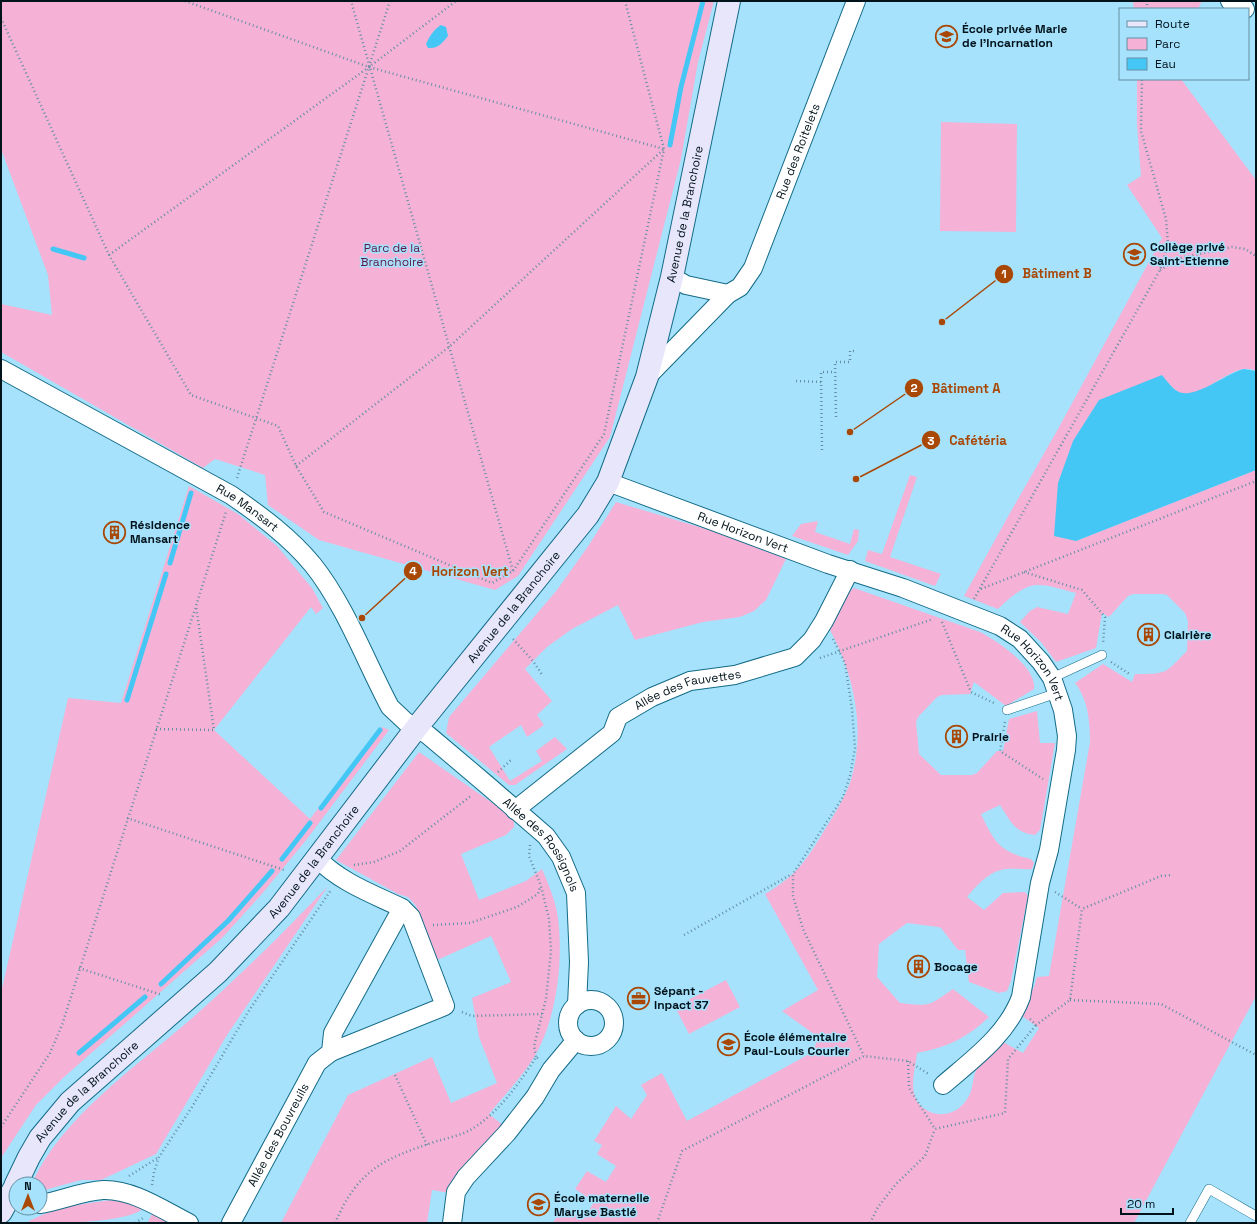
<svg xmlns="http://www.w3.org/2000/svg" width="1257" height="1224" font-family="'Space Grotesk',sans-serif">
<rect width="100%" height="100%" fill="#a6e2fc"/>
<path fill="#f5b2d6" d="M 1,1 L 714,1 L 698,62 L 681,159 L 610,437 L 518,576 L 495,590 L 319,540 L 268,505 L 265,475 L 215,459 L 203,468 L 1,352 L 1,304 L 52,315 L 48,275 L 1,149 Z
M 1133,1 L 1202,1 L 1198,9 L 1134,9 Z
M 1137,79 L 1181,79 L 1256,180 L 1256,371 C 1236,359 1204,398 1183,394 C 1174,392 1168,381 1161,376 L 1076,541 L 1256,470 L 1256,996 L 1134,1223 L 553,1223 L 563,1206 L 584,1219 L 594,1202 L 575,1189 L 587,1171 L 606,1182 L 616,1166 L 597,1154 L 602,1145 L 594,1141 L 616,1106 L 631,1119 L 647,1095 L 641,1085 L 662,1073 L 687,1121 L 813,1052 L 818,1037 L 782,1011 L 818,990 L 765,894 C 796,876 806,861 824,831 C 834,815 845,798 851,780 C 866,729 854,675 830,630 L 849,592 L 854,588 L 980,632 C 997,641 1037,667 1034,689 L 1006,706 L 974,682 L 970,694 L 942,695 L 937,697 L 918,717 L 916,722 L 919,754 L 941,775 L 972,775 L 977,773 L 997,751 L 1003,751 L 1009,719 L 1037,711 L 1040,743 L 1055,743 L 1040,830 L 1035,835 C 1014,832 1011,822 1000,805 L 981,814 C 994,842 1000,852 1031,859 L 1034,863 L 1032,869 C 1024,870 1015,868 1007,869 C 990,870 977,885 967,897 L 984,910 L 1003,893 L 1025,892 L 1028,896 L 1011,981 L 1007,991 L 999,993 L 969,982 L 965,950 L 958,950 L 941,928 L 938,927 L 907,923 L 879,944 L 877,977 L 900,1003 C 931,1006 927,1007 953,989 L 989,1017 C 969,1037 946,1048 917,1053 C 915,1072 905,1100 928,1111 C 946,1120 965,1109 971,1091 C 974,1081 973,1073 979,1065 C 984,1056 995,1049 1003,1042 L 1023,1053 L 1039,1028 L 1019,1014 L 1034,987 L 1037,977 L 1049,976 L 1090,742 C 1090,722 1088,699 1075,683 L 1103,664 L 1132,682 L 1135,674 C 1168,674 1164,674 1187,651 L 1188,621 L 1185,613 L 1167,595 L 1163,594 L 1133,594 L 1128,596 L 1109,617 L 1102,613 L 1096,648 L 1056,662 L 1041,642 L 1020,622 L 1030,611 L 1037,607 L 1068,614 L 1076,593 C 1035,582 1031,578 998,609 L 964,596 L 1006,520 L 1058,429 L 1162,238 L 1127,185 L 1141,176 L 1137,124 Z
M 941,122 L 1017,124 L 1016,232 L 940,231 Z
M 910,475 L 917,477 L 890,557 L 941,574 L 935,586 L 865,561 L 868,550 L 882,554 Z
M 189,486 L 238,514 L 277,546 L 312,588 L 323,608 L 316,614 L 311,607 L 214,730 L 310,819 L 382,727 L 389,730 L 307,839 L 261,895 L 222,938 L 63,1078 L 36,1105 L 1,1158 L 1,993 L 68,698 L 121,703 Z
M 616,502 L 716,532 L 786,559 L 766,600 L 754,611 L 740,617 L 703,622 L 635,640 L 618,605 L 572,629 L 547,647 L 525,669 L 552,701 L 537,715 L 544,725 L 527,737 L 521,725 L 489,747 L 510,781 L 542,761 L 536,751 L 555,737 L 567,749 L 515,785 L 509,785 L 446,733 L 449,717 L 557,590 L 589,545 Z
M 818,521 L 815,532 L 850,544 L 854,529 L 859,530 L 858,541 L 848,555 L 792,536 L 801,524 Z
M 419,752 L 514,818 L 514,827 L 506,835 L 461,854 L 479,900 L 526,881 L 542,869 C 548,883 554,897 557,912 C 564,953 558,1009 540,1046 C 529,1070 505,1094 489,1114 L 504,1126 L 450,1193 L 432,1190 L 427,1223 L 281,1223 L 348,1095 L 432,1057 L 451,1103 L 497,1083 L 479,1037 L 472,998 L 511,982 L 491,936 L 437,960 L 416,906 L 408,897 L 398,894 L 336,860 Z
M 328,886 L 227,1035 L 156,1154 L 101,1180 L 81,1180 L 41,1191 L 40,1184 L 32,1183 C 63,1116 136,1067 191,1019 C 239,977 284,932 328,886 Z
M 726,980 L 740,1007 L 689,1034 L 675,1007 Z
M 124,1199 L 144,1208 C 126,1224 54,1223 26,1223 C 54,1206 92,1202 124,1199 Z
M 153,1212 L 172,1223 L 146,1223 L 148,1222 Z"/>
<path fill="#44c7f5" d="M 441,25 L 446,27 L 448,36 C 442,43 438,49 428,48 L 426,44 C 429,37 434,29 441,25 Z
M 1244,369 L 1256,371 L 1256,470 L 1076,541 L 1054,536 L 1058,483 L 1073,441 L 1099,400 L 1162,375 C 1166,380 1172,388 1177,391 C 1194,401 1226,373 1244,369 Z"/>
<g fill="none" stroke-linecap="round" stroke-linejoin="round">
<path stroke="#44c7f5" stroke-width="5" d="M 670,145 L 681,87 L 703,1
M 53,249 L 84,258
M 170,563 L 191,493
M 127,700 L 166,574
M 321,808 L 380,730
M 282,859 L 310,823
M 161,984 L 228,921 L 272,871
M 79,1053 L 145,997"/>
<defs>
<path id="lane" d="M 1052,678 L 1102,655
M 1007,710 L 1057,693
M 1190,1223 L 1209,1189 L 1256,1216"/>
<g id="street">
<path d="M 1230,1 L 1245,9"/>
<path id="s1" d="M 672,277 L 686,285 L 728,294 L 740,287 L 753,268 L 856,1"/>
<path id="s2" d="M 1,369 L 231,495 C 260,515 290,537 313,565 C 345,605 366,662 390,707 L 406,722 L 428,735 L 486,784 L 546,836 L 561,857 L 576,893 L 579,962 L 577,1005"/>
<path d="M 647,377 L 728,294"/>
<path id="s3" d="M 608,482 L 828,564 L 903,588 L 1000,626 L 1020,639 L 1041,662 L 1052,678 L 1063,710 L 1067,736 L 1066,750 L 1049,850 L 1040,883 L 1021,997 C 1007,1035 973,1059 943,1085"/>
<path id="s4" d="M 515,810 L 612,733 L 618,717 L 652,697 L 690,681 L 735,675 L 795,657 L 812,640 L 824,621 L 850,570"/>
<circle cx="591" cy="1023" r="23"/>
<path d="M 331,1052 L 445,1006 L 411,917 L 402,908"/>
<path d="M 40,1204 C 61,1201 82,1191 103,1190 C 133,1189 163,1210 189,1223"/>
<path id="s5" d="M 231,1223 L 317,1063 L 331,1052 L 333,1033 L 402,908 C 373,894 340,882 318,859"/>
<path d="M 452,1223 L 456,1192 L 466,1177 L 507,1133 L 535,1097 L 551,1070 L 576,1040"/>
</g>
<g id="secondary">
<path id="s6" d="M 16,1184 L 29,1157 L 40,1138 L 70,1102 L 218,972 L 279,908 L 417,727 L 588,515 L 608,482 L 647,377 L 672,277 L 729,1"/>
<path d="M 1,1212 L 16,1185"/>
</g>
</defs>
<use href="#lane" stroke="#136b87" stroke-width="10"/>
<use href="#street" stroke="#136b87" stroke-width="20"/>
<use href="#secondary" stroke="#136b87" stroke-width="24"/>
<path stroke="#648fa2" stroke-width="2.5" stroke-dasharray="1 3" stroke-linecap="butt" d="M 185,1 L 369,67 L 664,149
M 1147,9 L 1147,1
M 1,18 L 109,255 L 191,395 L 278,426 L 296,466 L 324,512 L 492,583 L 513,571 L 351,1
M 109,255 L 369,67 L 456,1
M 1160,270 L 1180,258 L 1232,247 L 1245,249 L 1256,256
M 796,381 L 821,382
M 836,417 L 835,362 L 850,362 L 850,351 L 856,351
M 822,450 L 821,372 L 835,372
M 296,466 L 449,347 L 664,149
M 237,478 L 390,1
M 513,571 L 604,434 L 664,149 L 625,1
M 1024,572 L 1082,590 L 1105,617 L 1103,644
M 981,589 L 1256,481
M 974,599 L 1160,270 L 1168,245 L 1166,219 L 1141,131 L 1142,79
M 942,622 L 971,692 L 996,704
M 513,639 L 533,661 L 543,676
M 833,639 L 845,663 L 852,709 L 855,748 L 850,776 L 843,797 L 793,874 L 793,896 L 803,929 L 864,1056
M 820,658 L 933,619
M 1111,662 L 1131,675
M 1005,722 L 1000,751 L 1043,779
M 156,729 L 214,730 L 196,606
M 498,772 L 512,759
M 127,818 L 284,870
M 530,845 L 529,856 L 541,886 L 549,919 L 551,951 L 546,999 L 534,1046 L 536,1057
M 354,865 L 374,862 L 400,851 L 472,795
M 1055,892 L 1082,909
M 433,925 L 470,923 L 517,907 L 538,894 L 540,887
M 684,935 L 792,874
M 79,968 L 162,995
M 1070,1000 L 1161,1004 L 1256,1055
M 462,1012 L 472,1016 L 542,1014
M 1030,1019 L 1036,1025 L 1070,1000 L 1082,909 L 1161,876 L 1172,875
M 908,1061 L 909,1088 L 935,1129 L 1005,1113 L 1008,1059 L 1036,1025
M 395,1075 L 427,1145
M 1,1127 L 50,1053 L 62,1025 L 226,512
M 129,1176 L 159,1157
M 152,1185 L 154,1172 L 159,1157 L 192,1107 L 248,1012 L 331,890
M 135,1223 L 143,1218
M 335,1223 C 359,1168 384,1159 437,1141 C 448,1138 462,1135 472,1129 C 499,1112 519,1084 536,1057 L 539,1059
M 657,1223 L 682,1151 L 864,1056 L 908,1061 L 930,1075
M 870,1223 L 878,1207 L 896,1184 L 925,1156 L 935,1129"/>
<use href="#lane" stroke="#fff" stroke-width="9"/>
<use href="#street" stroke="#fff" stroke-width="18"/>
<use href="#secondary" stroke="#e7e6fa" stroke-width="22"/>
</g>
<defs>
<symbol id="school-ring" viewBox="-11 -11 22 22"><circle r="9.5" fill="#a6e2fc" stroke="#a94705" stroke-width="1.5"/><path d="M0-5L7-2L0 1L-7-2ZM-4 1L0 2.5L4 1V4Q0 6-4 4Z" fill="#a94705"/></symbol>
<symbol id="building-ring" viewBox="-11 -11 22 22"><circle r="9.5" fill="#a6e2fc" stroke="#a94705" stroke-width="1.5"/><path d="M-4-6H4V6H1V3H-1V6H-4ZM-2.5-4.3h1.7v1.8h-1.7ZM.8-4.3h1.7v1.8H.8ZM-2.5-1h1.7V.8h-1.7ZM.8-1h1.7V.8H.8Z" fill="#a94705"/></symbol>
<symbol id="office-ring" viewBox="-11 -11 22 22"><circle r="9.5" fill="#a6e2fc" stroke="#a94705" stroke-width="1.5"/><path d="M-6-3h4V-5.5h4V-3h4V5H-6ZM-1-4.5V-3h2v-1.5ZM-6 0V1H6V0Z" fill="#a94705"/></symbol>
</defs>
<g fill-rule="evenodd">
<use href="#school-ring" x="934" y="24" width="25" height="25"/>
<use href="#school-ring" x="1122" y="242" width="25" height="25"/>
<use href="#building-ring" x="102" y="520" width="25" height="25"/>
<use href="#building-ring" x="1136" y="622" width="25" height="25"/>
<use href="#building-ring" x="944" y="724" width="25" height="25"/>
<use href="#building-ring" x="906" y="954" width="25" height="25"/>
<use href="#office-ring" x="626" y="986" width="25" height="25"/>
<use href="#school-ring" x="716" y="1032" width="25" height="25"/>
<use href="#school-ring" x="526" y="1192" width="25" height="25"/>
</g>
<g text-anchor="middle" dominant-baseline="central" stroke-width="3" stroke-linejoin="round" paint-order="stroke">
<g font-size="12" font-weight="bold" fill="#00121a" stroke="#a6e2fc" text-anchor="start">
<text x="962" y="29">École privée Marie<tspan x="962" dy="14">de l'Incarnation</tspan></text>
<text x="1150" y="247">Collège privé<tspan x="1150" dy="14">Saint-Etienne</tspan></text>
<text x="130" y="525">Résidence<tspan x="130" dy="14">Mansart</tspan></text>
<text x="1164" y="635">Clairière</text>
<text x="972" y="737">Prairie</text>
<text x="934" y="967">Bocage</text>
<text x="654" y="991">Sépant -<tspan x="654" dy="14">Inpact 37</tspan></text>
<text x="744" y="1037">École élémentaire<tspan x="744" dy="14">Paul-Louis Courier</tspan></text>
<text x="554" y="1198">École maternelle<tspan x="554" dy="14">Maryse Bastié</tspan></text>
</g>
<g font-size="12" fill="#00121a" stroke="#a6e2fc">
<text stroke="none"><textPath href="#s1" startOffset="221">Rue des Roitelets</textPath></text>
<text stroke="none"><textPath href="#s6" startOffset="1202">Avenue de la Branchoire</textPath></text>
<text stroke="none"><textPath href="#s2" startOffset="283">Rue Mansart</textPath></text>
<text stroke="none"><textPath href="#s3" startOffset="144">Rue Horizon Vert</textPath></text>
<text stroke="none"><textPath href="#s6" startOffset="766">Avenue de la Branchoire</textPath></text>
<text stroke="none"><textPath href="#s3" startOffset="468">Rue Horizon Vert</textPath></text>
<text stroke="none"><textPath href="#s4" startOffset="217">Allée des Fauvettes</textPath></text>
<text stroke="none"><textPath href="#s2" startOffset="739">Allée des Rossignols</textPath></text>
<text stroke="none"><textPath href="#s6" startOffset="442">Avenue de la Branchoire</textPath></text>
<text stroke="none"><textPath href="#s6" startOffset="118">Avenue de la Branchoire</textPath></text>
<text stroke="none"><textPath href="#s5" startOffset="100">Allée des Bouvreuils</textPath></text>
</g>
<g font-size="12" fill="#5f1845" stroke="#a6e2fc">
<text x="392" y="248">Parc de la<tspan x="392" dy="14">Branchoire</tspan></text>
</g>
</g>
<path fill="none" stroke="#a94705" stroke-width="1.5" d="M942 322L1004 274M850 432L914 388M856 479L931 440M362 618L413 571"/>
<g fill="#a94705" stroke="#a6e2fc" stroke-width="1.5">
<circle cx="942" cy="322" r="4"/>
<circle cx="850" cy="432" r="4"/>
<circle cx="856" cy="479" r="4"/>
<circle cx="362" cy="618" r="4"/>
<circle cx="1004" cy="274" r="10"/>
<circle cx="914" cy="388" r="10"/>
<circle cx="931" cy="440" r="10"/>
<circle cx="413" cy="571" r="10"/>
</g>
<g font-size="12" text-anchor="middle" font-weight="bold" fill="#fff">
<text x="1004" y="278">1</text>
<text x="914" y="392">2</text>
<text x="931" y="445">3</text>
<text x="413" y="575">4</text>
</g>
<g font-size="13" text-anchor="middle" font-weight="bold" fill="#a94705" stroke="#a6e2fc" stroke-width="3" stroke-linejoin="round" paint-order="stroke">
<text x="1057" y="278">Bâtiment B</text>
<text x="966" y="393">Bâtiment A</text>
<text x="978" y="445">Cafétéria</text>
<text x="470" y="576">Horizon Vert</text>
</g>
<rect width="1257" height="1224" fill="none" stroke="#00121a" stroke-width="4"/>
<rect x="1119" y="8" width="130" height="72" fill="#a6e2fc" stroke="#648fa2"/>
<rect x="1127" y="21" width="20" height="6" fill="#e7e6fa" stroke="#648fa2"/>
<text x="1155" y="28" font-size="12" fill="#00121a">Route</text>
<rect x="1127" y="38" width="20" height="12" fill="#f5b2d6" stroke="#648fa2"/>
<text x="1155" y="48" font-size="12" fill="#00121a">Parc</text>
<rect x="1127" y="58" width="20" height="12" fill="#44c7f5" stroke="#648fa2"/>
<text x="1155" y="68" font-size="12" fill="#00121a">Eau</text>
<g transform="translate(28 1196)"><circle r="19" fill="#a6e2fc" stroke="#648fa2"/>
<path d="M0-3L7 15L0 10L-7 15Z" fill="#a94705"/>
<text y="-6" font-size="11" font-weight="bold" text-anchor="middle" fill="#00121a">N</text>
</g>
<path d="M1121 1208v6h52v-6" fill="none" stroke="#00121a" stroke-width="2"/>
<text x="1127" y="1208" font-size="12" fill="#00121a" stroke="#a6e2fc" stroke-width="3" paint-order="stroke">20 m</text>
</svg>
